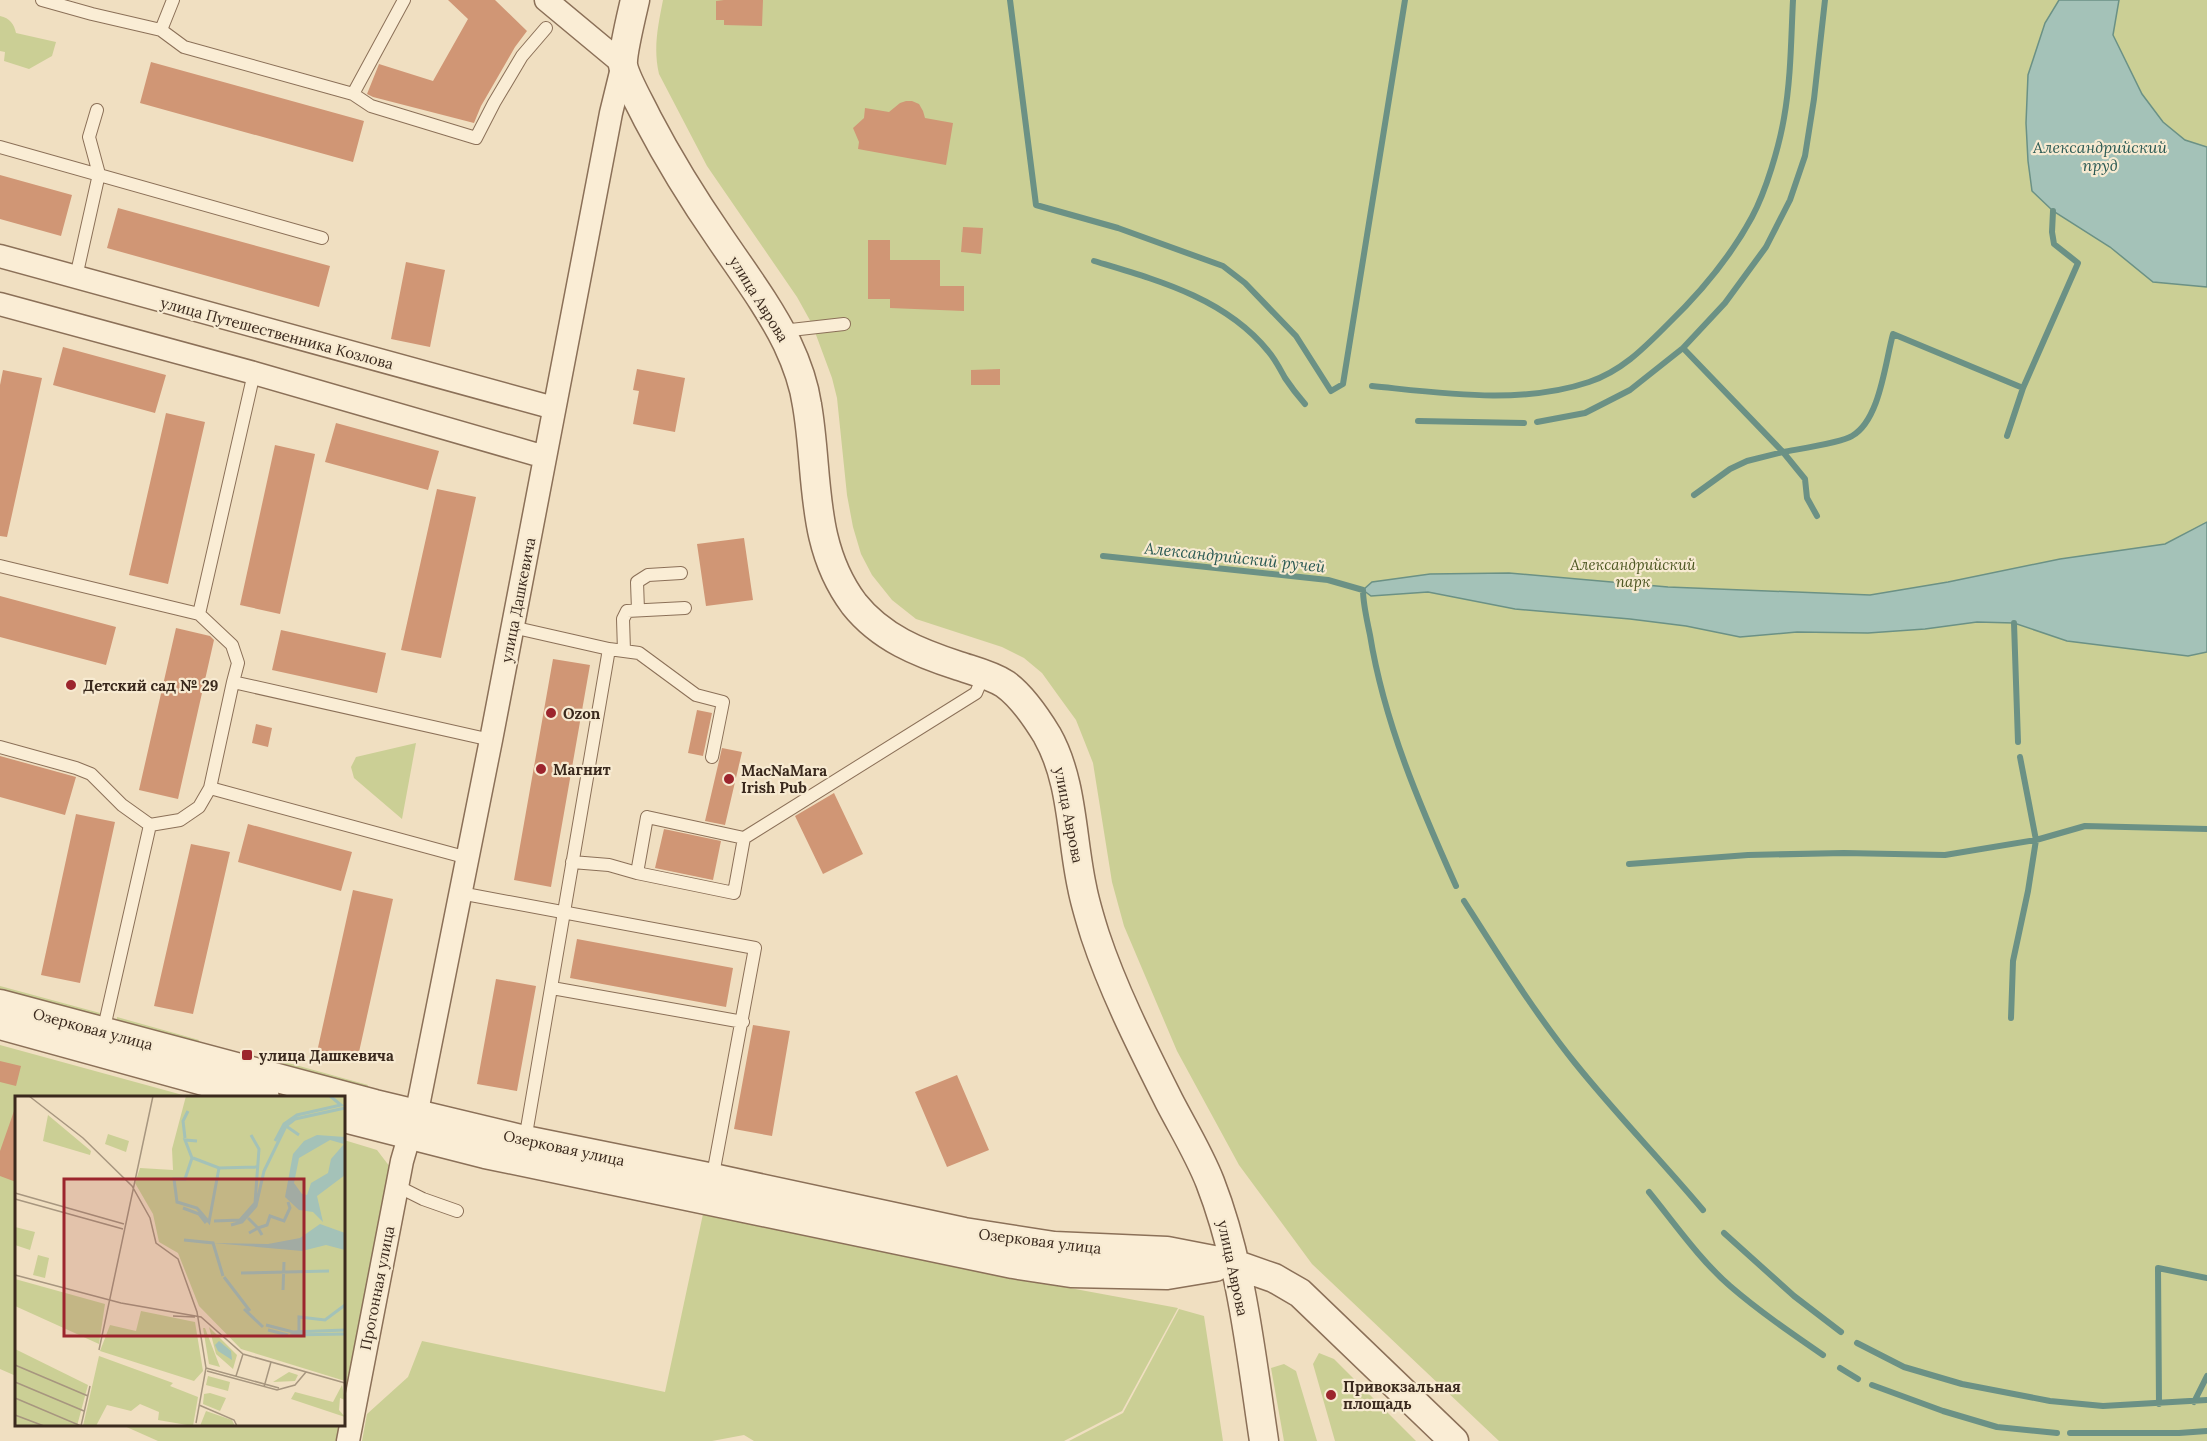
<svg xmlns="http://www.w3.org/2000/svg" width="2207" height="1441" font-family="Lora,serif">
<rect width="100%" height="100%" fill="#f0dfc1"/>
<path fill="#cbcf95" d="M 663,0 L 2207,0 L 2207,1441 L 1499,1441 L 1312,1264 L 1239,1165 L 1177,1051 L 1124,926 L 1112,882 L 1093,763 L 1076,720 L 1060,698 L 1042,673 L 1024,658 L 1002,647 L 916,619 L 892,600 L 872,575 L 861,554 L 853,527 L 847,495 L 837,398 L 832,378 L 812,324 L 797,297 L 707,166 L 659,74 C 653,48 658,26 663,0 Z
M 0,16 C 10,18 14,24 16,33 L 56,42 L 52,56 L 29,69 L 4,61 L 5,52 L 0,51 Z
M 416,743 L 402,819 L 354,778 L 351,767 L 356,757 Z
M 0,986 L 100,1013 L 98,1019 L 0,993 Z
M 117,1017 L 199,1040 L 197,1046 L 116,1024 Z
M 0,1045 L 190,1097 L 16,1098 L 16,1376 L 0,1369 Z
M 281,1061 L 368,1085 L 366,1091 L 279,1068 Z
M 344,1140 L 377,1150 L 390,1167 L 344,1417 Z
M 703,1214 L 1048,1284 L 1178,1308 L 1122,1411 L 1064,1441 L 754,1441 L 744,1435 L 712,1441 L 362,1441 L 367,1414 L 408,1377 L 422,1341 L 665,1392 Z
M 1179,1309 L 1204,1316 L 1223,1441 L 1069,1441 L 1123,1413 Z
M 1319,1353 L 1334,1359 L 1416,1441 L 1335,1441 L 1313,1364 Z
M 1284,1364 L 1296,1371 L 1317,1441 L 1284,1441 L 1271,1368 Z
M 122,1425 L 342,1425 L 339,1441 L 158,1441 Z"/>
<path fill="#a4c2b8" stroke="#6b9185" stroke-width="1.5" d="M 2059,0 L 2119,0 L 2113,35 L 2142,94 L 2163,122 L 2185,140 L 2207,147 L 2207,287 L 2153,282 L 2110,247 L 2053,211 L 2032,191 L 2028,161 L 2026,123 L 2028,75 L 2045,23 Z
M 2207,522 L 2207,652 L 2188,656 L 2067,641 L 2014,623 L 1977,622 L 1925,629 L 1868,633 L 1797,632 L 1740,637 L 1686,626 L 1630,619 L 1515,609 L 1428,592 L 1371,596 L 1363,590 L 1372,582 L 1430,574 L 1509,573 L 1668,587 L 1870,595 L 1948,582 L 2060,559 L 2165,544 Z"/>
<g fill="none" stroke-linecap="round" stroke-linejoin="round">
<path stroke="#6b9185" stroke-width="6" d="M 1010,0 L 1036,205 L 1118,228 L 1223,266 L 1245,283 L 1296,336 L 1331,391 L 1343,384 L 1405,0
M 1094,261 C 1157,280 1225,298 1268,351 C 1275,359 1280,369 1285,378 C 1291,387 1298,396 1305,404
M 1683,348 L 1783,452 C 1798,449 1841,443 1852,436 C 1880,420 1885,363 1893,334 L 2023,388 L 2078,263 L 2054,244 L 2052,232 L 2053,211
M 1372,386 C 1442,393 1521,405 1589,382 C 1622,371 1644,348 1668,324 C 1700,293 1731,256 1752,217 C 1766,191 1779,147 1784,118 C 1791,79 1791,39 1793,0
M 1418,421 L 1524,423
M 1537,422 L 1585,413 L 1630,390 L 1683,348 L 1725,303 L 1766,247 L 1790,200 L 1805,156 L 1814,99 L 1825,0
M 2007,436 L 2023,388
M 1694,495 L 1730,469 L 1747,461 L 1783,452 L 1805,479 L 1807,498 L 1817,516
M 1103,556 L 1328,580 L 1363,590 C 1363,604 1367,620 1370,635 C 1384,722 1420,806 1456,886
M 2014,623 L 2018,742
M 1629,864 L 1748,855 L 1844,853 L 1945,855 L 2036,840 L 2085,826 L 2207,829
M 1464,901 C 1499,956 1534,1012 1575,1063 C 1616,1114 1661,1160 1703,1210
M 2011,1018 L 2013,961 L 2028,891 L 2036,840 L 2020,757
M 1649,1192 C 1675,1224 1700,1260 1730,1286 C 1759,1311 1791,1333 1823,1355
M 1724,1233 L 1794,1296 L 1841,1332
M 1857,1343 L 1904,1367 L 1962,1384 L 2050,1401 L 2103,1406 L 2207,1400
M 1840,1368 L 1858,1379
M 1872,1385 L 1943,1411 L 1997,1427 L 2057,1433
M 2194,1402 L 2207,1376
M 2159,1404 L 2158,1268 L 2207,1278
M 2070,1433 L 2179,1433 L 2207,1431"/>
</g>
<path fill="#d09675" d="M 448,0 L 495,0 L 527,31 L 515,47 L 481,106 L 474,123 L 373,97 L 367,94 L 379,64 L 433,81 L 468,19 Z
M 724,0 L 763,0 L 762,26 L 724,25 L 724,20 L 716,20 L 716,1 Z
M 151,62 L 364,121 L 353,162 L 140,103 Z
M 906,101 L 912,101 L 919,104 L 923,111 L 925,118 L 953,123 L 946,165 L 858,149 L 859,142 L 853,128 L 864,118 L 865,108 L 889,112 L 900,103 Z
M 0,175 L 72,195 L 61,236 L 0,219 Z
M 118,208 L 330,266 L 319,307 L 107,248 Z
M 963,227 L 983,228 L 981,254 L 961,252 Z
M 868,240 L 890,240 L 890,260 L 940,260 L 940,286 L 964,286 L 964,311 L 890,308 L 890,299 L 868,299 Z
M 406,262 L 445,270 L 430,347 L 391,339 Z
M 63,347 L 166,375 L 155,413 L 53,385 Z
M 637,369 L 685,378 L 675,432 L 633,424 L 639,391 L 633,390 Z
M 1000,369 L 1000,385 L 971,385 L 971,370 Z
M 3,370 L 42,378 L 7,537 L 0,536 L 0,385 Z
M 166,413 L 205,422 L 168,584 L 129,575 Z
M 336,423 L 439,451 L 428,490 L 325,462 Z
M 275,445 L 315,454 L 280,614 L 240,605 Z
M 437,489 L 476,497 L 441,658 L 401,650 Z
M 744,538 L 753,600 L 706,606 L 697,544 Z
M 0,596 L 116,627 L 106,665 L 0,637 Z
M 176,628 L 210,636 L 214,640 L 178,799 L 139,790 Z
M 281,630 L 386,653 L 377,693 L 272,670 Z
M 553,659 L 590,665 L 551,887 L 514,880 Z
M 697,710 L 712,713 L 703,756 L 688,753 Z
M 256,724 L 272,728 L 268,747 L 252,743 Z
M 722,748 L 742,752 L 725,825 L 705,821 Z
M 0,756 L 76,777 L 65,815 L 0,797 Z
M 834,793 L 863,854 L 823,874 L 795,816 Z
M 76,814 L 115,822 L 80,983 L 41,975 Z
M 248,824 L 352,852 L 341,891 L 238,862 Z
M 664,829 L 721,841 L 713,880 L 655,868 Z
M 191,844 L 230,852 L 193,1014 L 154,1006 Z
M 353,890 L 393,899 L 357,1061 L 317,1052 Z
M 577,939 L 733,968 L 726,1007 L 570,978 Z
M 496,979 L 536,986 L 517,1091 L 477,1084 Z
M 753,1025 L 790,1031 L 772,1136 L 734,1129 Z
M 0,1061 L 21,1066 L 16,1086 L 0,1082 Z
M 957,1075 L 989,1150 L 947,1167 L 915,1092 Z
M 14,1111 L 16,1112 L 16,1182 L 0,1176 L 0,1151 Z"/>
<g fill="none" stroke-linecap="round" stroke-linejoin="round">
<defs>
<path id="service" d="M 42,0 L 92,14 L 161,30 L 173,0
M 161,30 L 184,47 L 353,94 L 404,0
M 353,94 L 371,106 L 476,138 L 494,103 L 522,56 L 546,28
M 0,147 L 322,238
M 76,277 L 99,174 L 89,137 L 97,110
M 782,331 L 844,324
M 0,566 L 199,614 L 232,645 L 238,663 L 233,682
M 638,610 L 637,582 L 648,575 L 681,573
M 199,614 L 254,373
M 512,627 L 609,649 L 639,653 L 696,695 L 723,702 L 712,757
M 624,651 L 623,619 L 627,611 L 685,608
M 0,747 L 76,768 L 91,774 L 122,805 L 150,825 L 180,820 L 199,807 L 210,788 L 233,682 L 491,740
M 210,788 L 468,858
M 572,862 L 609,865 L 637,873 L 734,893 L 744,838 L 976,693 L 984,674
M 637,873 L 647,817 L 744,838
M 460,893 L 755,948 L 712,1180
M 552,988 L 743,1022
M 103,1032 L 150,825
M 525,1140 L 609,649
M 397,1186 L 423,1199 L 457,1211"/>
<path id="minor" d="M 0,256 L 554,408
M 0,304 L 254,373 L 545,457
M 348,1441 L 402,1161 L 418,1106 L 491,740 L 611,113 L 623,64 L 546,0"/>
<path id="tertiary" d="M 635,0 C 632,13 622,54 623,65 C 625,78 641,105 647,118 C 669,160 693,199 720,238 C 743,272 768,305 787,343 C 796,362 804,384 807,405 C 819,474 809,544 854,604 C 881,638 919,653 959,666 C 974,671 991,675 1005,684 C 1022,696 1036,717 1047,735 C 1073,781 1071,836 1082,887 C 1085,903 1090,919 1095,935 C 1114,992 1142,1047 1169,1101 C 1183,1128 1199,1154 1210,1182 C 1242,1264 1251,1355 1264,1441
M 0,1004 L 375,1104 L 525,1140 L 713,1178 L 964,1232 L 1054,1246 L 1167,1251 L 1234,1264 L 1274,1278 L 1300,1293 L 1454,1441
M 0,1025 L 265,1098
M 344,1118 L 485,1154 L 1013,1264 L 1071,1273 L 1167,1275 L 1215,1267"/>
</defs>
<use href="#service" stroke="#8b7058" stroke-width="14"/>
<use href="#minor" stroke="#8b7058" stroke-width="25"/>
<use href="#tertiary" stroke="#8b7058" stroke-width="31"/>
<use href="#service" stroke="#faedd5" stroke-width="12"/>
<use href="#minor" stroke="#faedd5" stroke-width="22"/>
<use href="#tertiary" stroke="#faedd5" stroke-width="28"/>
</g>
<g fill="#9c252d" stroke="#f7ead1" stroke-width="2">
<circle cx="71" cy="685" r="6"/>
<circle cx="551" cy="713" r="6"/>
<circle cx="541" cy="769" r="6"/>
<circle cx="729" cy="779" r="6"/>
<rect x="241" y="1049" width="12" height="12" rx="3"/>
<circle cx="1331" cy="1395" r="6"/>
</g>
<g text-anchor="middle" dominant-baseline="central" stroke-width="4.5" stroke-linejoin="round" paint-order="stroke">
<g font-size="15" fill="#3a291d" stroke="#f7ead1">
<text transform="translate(759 299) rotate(58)">улица Аврова</text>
<text transform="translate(277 333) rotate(15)">улица Путешественника Козлова</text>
<text transform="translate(518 600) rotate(-79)">улица Дашкевича</text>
<text transform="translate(1069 815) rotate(79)">улица Аврова</text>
<text transform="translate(93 1029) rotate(15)">Озерковая улица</text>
<text transform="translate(564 1148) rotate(12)">Озерковая улица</text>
<text transform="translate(1040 1241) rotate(7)">Озерковая улица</text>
<text transform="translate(1233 1268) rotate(78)">улица Аврова</text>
<text transform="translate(377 1288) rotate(-79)">Прогонная улица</text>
</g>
<g font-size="15" font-style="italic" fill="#4d5722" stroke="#f7ead1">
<text x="1633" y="564">Александрийский<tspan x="1633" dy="17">парк</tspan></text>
</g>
<g font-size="15" font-weight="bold" fill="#3a291d" stroke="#f7ead1" text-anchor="start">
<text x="83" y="685">Детский сад № 29</text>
<text x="563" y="713">Ozon</text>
<text x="553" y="769">Магнит</text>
<text x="741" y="770">MacNaMara<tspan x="741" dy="17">Irish Pub</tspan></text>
<text x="259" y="1055">улица Дашкевича</text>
<text x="1343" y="1386">Привокзальная<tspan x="1343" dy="17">площадь</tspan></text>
</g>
<g font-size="16" font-style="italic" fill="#2b5a54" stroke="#f7ead1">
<text x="2100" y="147">Александрийский<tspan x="2100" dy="18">пруд</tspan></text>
<text transform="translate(1235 557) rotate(6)">Александрийский ручей</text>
</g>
</g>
<g transform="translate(15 1096)">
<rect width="330" height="330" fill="#f0dfc1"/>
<path d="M 171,0 L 330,0 L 330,285 L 226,253 L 184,210 L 163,157 L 144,146 L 138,118 L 120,87 L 125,72 L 158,74 L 157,53 ZM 33,19 L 76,55 L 75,59 L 28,45 ZM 93,38 L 114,45 L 111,56 L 90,48 ZM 0,131 L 20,136 L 15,154 L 0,149 ZM 23,159 L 34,162 L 30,182 L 18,179 ZM 0,183 L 90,208 L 84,248 L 0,210 ZM 126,215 L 180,226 L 188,275 L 179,285 L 85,255 L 95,229 L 121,235 ZM 194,231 L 222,259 L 218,273 L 201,258 ZM 188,232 L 190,232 L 205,271 L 194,268 ZM 0,253 L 73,289 L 62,330 L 0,330 ZM 84,260 L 158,287 L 155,290 L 183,301 L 178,330 L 143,324 L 144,316 L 125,308 L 116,315 L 92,309 L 81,330 L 68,330 ZM 274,276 L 283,279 L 280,285 L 258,286 ZM 193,280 L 215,286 L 213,295 L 191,289 ZM 327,289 L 330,304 L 325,302 L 324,314 L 330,321 L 276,303 L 280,296 L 318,306 ZM 195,297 L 211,302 L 205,315 L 188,308 L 189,298 ZM 191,315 L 217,324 L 220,330 L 185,330 Z" fill="#cbcf95"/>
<path d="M 302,39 L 330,41 L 330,79 L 302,100 L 308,126 L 298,116 L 284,114 L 270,101 L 278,58 L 289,45 ZM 315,44 L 329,48 L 316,63 L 313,77 L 296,87 L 292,99 L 287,98 L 279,87 L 284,62 ZM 305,128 L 330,137 L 330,154 L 311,149 L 287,155 L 198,147 L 253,148 L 285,142 ZM 204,245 L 216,255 L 217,264 L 203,255 L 200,249 Z" fill="#a4c2b8" fill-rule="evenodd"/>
<path fill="none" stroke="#a4c2b8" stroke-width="3" d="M 284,39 L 271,30 L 280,23 L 330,12M 170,42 L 168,25 L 173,15M 182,45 L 170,44 L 177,62 L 170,83 L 159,83 L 162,106 L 182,112 L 194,126 L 204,72M 260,45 L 269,28 L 282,19 L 326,9 L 315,0M 178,62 L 204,72 L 243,71M 168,112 L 184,118 L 191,127M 233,122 L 243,132 L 252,129 L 255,120 L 269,125 L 275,112 L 273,106M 199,125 L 225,124 L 240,107 L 244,53 L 236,39M 216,129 L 227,126 L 241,110 L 249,75 L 271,30M 234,137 L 243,132 L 247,139M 169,144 L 198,147 L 208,180M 226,177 L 314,175M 209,181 L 235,215M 268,194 L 269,166M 229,213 L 248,231M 251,229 L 278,236 L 330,234M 253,234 L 273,239M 284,235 L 284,221 L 310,224 L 330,209M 275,239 L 330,238"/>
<path fill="none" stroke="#a7967f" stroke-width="1.5" d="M 14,0 L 68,42 L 117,90 L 135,122 L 141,147 L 163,163 L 182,216 L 191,272 L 181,327M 0,97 L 109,128M 0,103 L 108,133M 0,179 L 106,207 L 186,221 L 228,258 L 330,287M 158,220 L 180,221M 84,254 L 138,0M 0,269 L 73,300M 191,272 L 264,292M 192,275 L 262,294 L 280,289 L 291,276M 221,280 L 228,258M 0,286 L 69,315M 249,291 L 256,266M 0,302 L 66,330 L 75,290M 184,309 L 219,324 L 222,330M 0,319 L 29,330"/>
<path fill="#9c252d" fill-opacity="0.15" stroke="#9c252d" stroke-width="3" d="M 49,83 L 289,83 L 289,240 L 49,240 Z"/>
<rect width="330" height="330" fill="none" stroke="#3a291d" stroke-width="3"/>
</g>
</svg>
